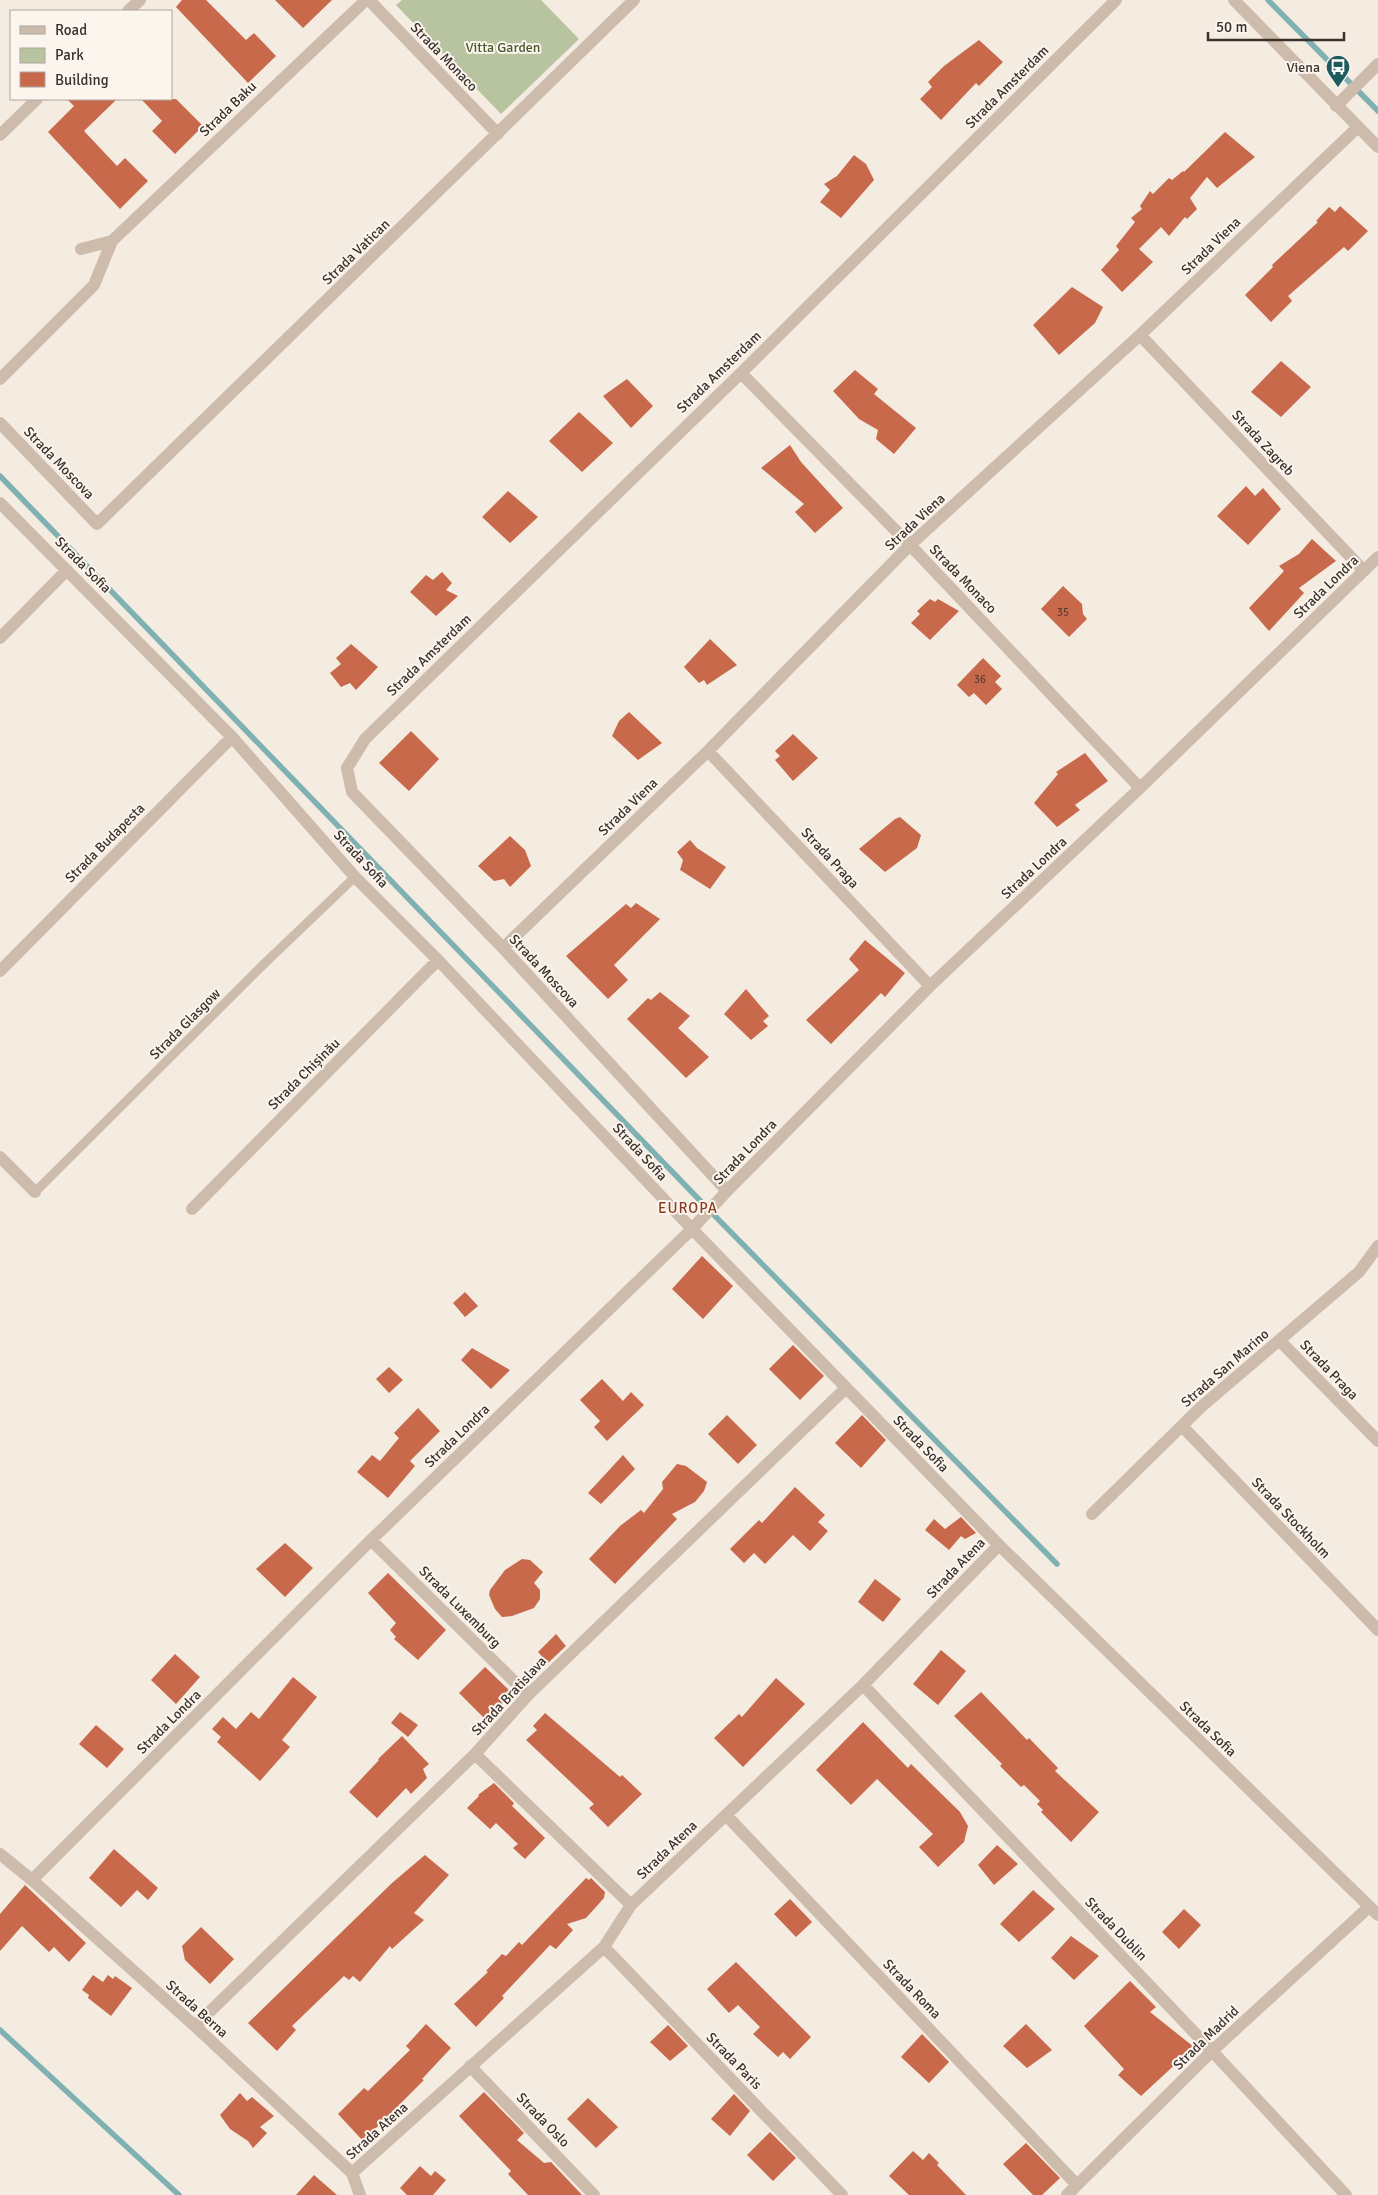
<svg xmlns="http://www.w3.org/2000/svg" width="1378" height="2195" font-family="Signika,sans-serif">
<rect width="100%" height="100%" fill="#f4ebe1"/>
<path fill="#b8c4a0" d="M 402,0 L 541,0 L 579,39 L 501,114 L 396,5 Z"/>
<g fill="none" stroke-linecap="round" stroke-linejoin="round">
<path stroke="#7fb0b2" stroke-width="5.5" d="M 1268,0 L 1378,111
M 0,476 L 714,1215 L 1057,1564
M 0,2030 L 179,2195"/>
</g>
<path fill="#c8694b" d="M 182,0 L 206,0 L 246,40 L 254,33 L 276,56 L 248,83 L 176,7 Z
M 275,0 L 332,0 L 303,28 Z
M 979,40 L 1003,62 L 979,86 L 976,83 L 941,120 L 920,99 L 932,87 L 928,82 L 944,66 Z
M 67,99 L 117,99 L 84,131 L 117,166 L 125,158 L 148,181 L 120,209 L 48,132 L 74,106 Z
M 141,99 L 176,99 L 203,126 L 175,154 L 152,131 L 162,121 Z
M 1225,132 L 1255,157 L 1217,188 L 1207,177 L 1190,198 L 1197,209 L 1187,219 L 1185,217 L 1169,236 L 1161,227 L 1139,249 L 1153,262 L 1122,292 L 1101,270 L 1119,250 L 1116,246 L 1135,222 L 1131,218 L 1142,209 L 1140,206 L 1150,191 L 1153,194 L 1169,178 L 1172,180 L 1183,171 L 1184,172 Z
M 854,155 L 866,164 L 874,180 L 841,218 L 820,202 L 830,190 L 824,184 L 837,176 Z
M 1340,206 L 1368,231 L 1348,251 L 1344,247 L 1288,296 L 1292,301 L 1271,322 L 1245,295 L 1273,267 L 1272,265 L 1318,222 L 1316,221 L 1329,207 L 1335,212 Z
M 1072,287 L 1103,307 L 1095,323 L 1059,355 L 1033,325 Z
M 1281,361 L 1311,387 L 1281,417 L 1251,392 Z
M 855,370 L 878,389 L 874,394 L 916,428 L 894,454 L 876,439 L 878,430 L 859,419 L 833,391 Z
M 627,379 L 653,406 L 631,428 L 603,396 Z
M 579,412 L 613,443 L 582,472 L 549,441 Z
M 790,445 L 801,462 L 843,508 L 815,533 L 795,512 L 804,504 L 761,468 Z
M 1246,486 L 1255,496 L 1263,488 L 1281,509 L 1248,545 L 1217,516 Z
M 508,491 L 538,517 L 510,543 L 482,517 Z
M 1312,539 L 1336,561 L 1299,588 L 1304,593 L 1269,631 L 1249,608 L 1284,571 L 1279,566 L 1299,554 Z
M 442,572 L 452,583 L 446,590 L 458,596 L 436,616 L 410,592 L 426,575 L 433,580 Z
M 1063,586 L 1082,604 L 1083,614 L 1087,619 L 1069,637 L 1041,609 Z
M 930,599 L 935,602 L 938,599 L 959,611 L 930,640 L 911,623 L 920,614 L 917,611 Z
M 710,639 L 737,665 L 707,685 L 704,680 L 699,683 L 684,667 Z
M 351,644 L 378,667 L 356,690 L 350,683 L 341,687 L 330,673 L 341,664 L 336,658 Z
M 983,658 L 1001,676 L 995,682 L 1002,689 L 986,705 L 974,693 L 969,697 L 957,685 Z
M 629,712 L 662,743 L 638,760 L 612,736 L 619,721 Z
M 411,731 L 439,759 L 409,791 L 379,763 Z
M 793,734 L 818,758 L 793,781 L 775,760 L 780,756 L 775,751 Z
M 1085,753 L 1108,781 L 1075,805 L 1080,810 L 1057,827 L 1034,803 L 1058,774 L 1056,772 Z
M 900,817 L 921,835 L 917,848 L 885,872 L 859,849 L 895,819 Z
M 510,836 L 525,850 L 531,866 L 510,887 L 504,879 L 494,881 L 478,866 Z
M 690,840 L 697,848 L 726,867 L 710,889 L 680,870 L 683,860 L 677,852 Z
M 636,903 L 660,919 L 614,965 L 628,980 L 608,999 L 566,956 L 626,904 L 631,908 Z
M 865,940 L 905,973 L 885,997 L 881,993 L 831,1044 L 806,1020 L 859,970 L 849,959 Z
M 746,989 L 769,1016 L 763,1021 L 768,1026 L 751,1040 L 724,1014 Z
M 660,992 L 690,1016 L 678,1028 L 709,1057 L 686,1078 L 627,1019 L 648,998 L 651,1000 Z
M 702,1256 L 733,1286 L 703,1319 L 672,1289 Z
M 465,1292 L 478,1306 L 465,1317 L 453,1303 Z
M 793,1345 L 824,1376 L 800,1400 L 769,1369 Z
M 472,1348 L 510,1370 L 491,1389 L 461,1360 Z
M 389,1367 L 403,1380 L 389,1393 L 376,1379 Z
M 602,1379 L 623,1401 L 631,1392 L 644,1405 L 607,1441 L 594,1427 L 600,1421 L 580,1400 Z
M 418,1408 L 440,1431 L 410,1461 L 415,1466 L 388,1498 L 357,1472 L 372,1455 L 380,1461 L 399,1438 L 394,1433 Z
M 727,1415 L 757,1445 L 738,1464 L 708,1434 Z
M 862,1415 L 886,1440 L 861,1468 L 835,1443 Z
M 623,1455 L 635,1469 L 601,1504 L 588,1493 Z
M 677,1464 L 686,1466 L 707,1482 L 704,1491 L 695,1502 L 672,1514 L 677,1519 L 615,1584 L 589,1559 L 620,1526 L 641,1510 L 644,1513 L 663,1489 L 662,1482 Z
M 795,1487 L 825,1515 L 818,1522 L 828,1531 L 810,1551 L 793,1535 L 765,1564 L 754,1553 L 744,1563 L 730,1549 L 759,1520 L 762,1523 Z
M 961,1517 L 976,1533 L 965,1539 L 961,1536 L 949,1550 L 925,1530 L 934,1519 L 945,1529 Z
M 285,1543 L 313,1568 L 285,1597 L 256,1569 Z
M 522,1559 L 530,1560 L 543,1572 L 534,1583 L 540,1590 L 540,1599 L 534,1608 L 512,1616 L 502,1617 L 495,1609 L 489,1595 L 490,1590 L 505,1570 Z
M 388,1573 L 446,1630 L 418,1660 L 394,1639 L 396,1637 L 390,1630 L 396,1623 L 368,1593 Z
M 875,1579 L 901,1599 L 883,1622 L 858,1602 Z
M 556,1634 L 566,1646 L 548,1663 L 538,1652 Z
M 941,1650 L 966,1671 L 938,1705 L 913,1684 Z
M 175,1654 L 200,1677 L 176,1704 L 151,1680 Z
M 485,1667 L 512,1693 L 486,1720 L 459,1693 Z
M 293,1677 L 317,1697 L 282,1740 L 290,1747 L 260,1781 L 217,1742 L 221,1737 L 212,1729 L 223,1717 L 236,1729 L 251,1712 L 259,1719 Z
M 776,1678 L 805,1704 L 743,1767 L 714,1738 L 739,1714 L 742,1717 Z
M 981,1692 L 1027,1740 L 1029,1738 L 1058,1768 L 1055,1771 L 1099,1812 L 1071,1842 L 1041,1812 L 1043,1810 L 1037,1804 L 1040,1801 L 1024,1785 L 1021,1787 L 1000,1766 L 1002,1764 L 954,1716 Z
M 400,1712 L 418,1725 L 408,1737 L 391,1723 Z
M 545,1713 L 620,1777 L 622,1775 L 642,1794 L 608,1827 L 589,1808 L 594,1804 L 526,1740 L 537,1730 L 533,1726 Z
M 863,1722 L 908,1768 L 911,1764 L 960,1812 L 968,1826 L 964,1842 L 938,1867 L 919,1847 L 933,1834 L 877,1779 L 851,1805 L 816,1770 Z
M 96,1725 L 124,1749 L 107,1768 L 79,1744 Z
M 402,1736 L 429,1764 L 423,1769 L 427,1778 L 411,1794 L 406,1788 L 377,1818 L 349,1792 L 379,1760 L 378,1759 Z
M 494,1783 L 514,1803 L 512,1806 L 545,1838 L 525,1859 L 513,1848 L 518,1844 L 496,1823 L 490,1829 L 467,1808 L 479,1796 L 478,1795 Z
M 997,1845 L 1018,1864 L 994,1885 L 978,1865 Z
M 114,1849 L 158,1888 L 148,1900 L 137,1890 L 121,1907 L 89,1878 Z
M 425,1855 L 449,1875 L 414,1913 L 424,1920 L 392,1949 L 390,1946 L 360,1982 L 353,1976 L 349,1980 L 344,1976 L 292,2026 L 296,2030 L 277,2051 L 248,2023 L 392,1883 Z
M 586,1878 L 589,1880 L 591,1878 L 605,1892 L 604,1898 L 586,1918 L 567,1924 L 573,1930 L 556,1949 L 550,1945 L 502,1996 L 504,1998 L 476,2027 L 454,2004 L 488,1972 L 486,1971 L 502,1954 L 506,1956 L 519,1942 L 522,1945 Z
M 25,1885 L 86,1943 L 69,1962 L 54,1947 L 49,1952 L 22,1926 L 0,1951 L 0,1914 Z
M 1033,1890 L 1055,1909 L 1019,1942 L 1000,1924 Z
M 790,1899 L 812,1922 L 796,1937 L 774,1914 Z
M 1184,1909 L 1201,1925 L 1179,1949 L 1162,1932 Z
M 201,1927 L 234,1959 L 210,1984 L 185,1960 L 182,1946 Z
M 1071,1936 L 1099,1956 L 1074,1980 L 1051,1958 Z
M 736,1962 L 811,2037 L 790,2059 L 783,2052 L 778,2057 L 753,2034 L 760,2027 L 738,2005 L 729,2013 L 707,1989 Z
M 93,1975 L 103,1982 L 108,1975 L 113,1979 L 115,1976 L 132,1988 L 111,2016 L 88,1998 L 89,1995 L 82,1990 Z
M 1130,1981 L 1156,2007 L 1150,2012 L 1194,2047 L 1141,2096 L 1118,2075 L 1124,2069 L 1084,2026 Z
M 426,2024 L 451,2048 L 422,2079 L 424,2080 L 363,2141 L 338,2114 L 364,2088 L 368,2091 L 410,2050 L 406,2046 Z
M 1026,2024 L 1052,2050 L 1027,2068 L 1003,2046 Z
M 668,2025 L 688,2046 L 670,2061 L 650,2042 Z
M 922,2034 L 949,2062 L 929,2083 L 901,2057 Z
M 484,2092 L 524,2133 L 517,2140 L 544,2163 L 551,2162 L 582,2195 L 528,2195 L 508,2174 L 511,2171 L 459,2116 Z
M 240,2093 L 247,2101 L 252,2097 L 274,2116 L 260,2127 L 267,2133 L 253,2148 L 248,2141 L 230,2129 L 220,2115 Z
M 734,2094 L 750,2111 L 730,2136 L 711,2119 Z
M 588,2098 L 618,2127 L 596,2148 L 567,2119 Z
M 770,2132 L 796,2158 L 773,2181 L 747,2155 Z
M 1026,2143 L 1060,2178 L 1042,2195 L 1033,2195 L 1003,2164 Z
M 913,2151 L 923,2160 L 929,2153 L 939,2163 L 937,2165 L 966,2195 L 909,2195 L 889,2176 Z
M 420,2166 L 431,2176 L 435,2171 L 446,2180 L 433,2195 L 407,2195 L 400,2188 Z
M 314,2175 L 337,2195 L 296,2195 Z"/>
<g fill="none" stroke-linecap="round" stroke-linejoin="round">
<path stroke="#cdbbac" stroke-width="9" d="M 35,1192 L 266,962 L 355,877"/>
<path stroke="#cdbbac" stroke-width="12" d="M 369,0 L 498,134
M 128,11 L 140,0
M 1336,106 L 1378,64
M 0,135 L 37,99
M 81,249 L 112,241 L 366,0
M 1140,335 L 1364,571
M 741,373 L 910,545 L 1140,788
M 0,379 L 94,285 L 112,241
M 0,423 L 97,524 L 634,0
M 0,503 L 232,737 L 355,877 L 438,960 L 692,1229 L 999,1545 L 1378,1915
M 0,638 L 67,570
M 708,751 L 930,986
M 503,948 L 708,751 L 910,545 L 1140,335 L 1358,127
M 0,971 L 232,737
M 0,1157 L 35,1192
M 727,1191 L 503,948 L 352,792 L 347,768 L 365,739 L 741,373 L 1116,0
M 192,1209 L 438,960
M 1279,1340 L 1378,1441
M 1182,1426 L 1378,1630
M 1092,1514 L 1201,1407 L 1359,1272 L 1378,1246
M 371,1540 L 528,1695
M 863,1685 L 1212,2051 L 1346,2195
M 475,1754 L 631,1905
M 726,1815 L 1077,2185
M 0,1854 L 32,1880 L 195,2026 L 352,2173 L 360,2195
M 32,1880 L 371,1540 L 692,1229 L 727,1191 L 930,986 L 1140,788 L 1378,557
M 604,1947 L 842,2195
M 195,2026 L 475,1754 L 528,1695 L 846,1388
M 470,2066 L 594,2195
M 352,2173 L 604,1947 L 631,1905 L 863,1685 L 999,1545
M 1067,2195 L 1212,2051 L 1369,1907"/>
<path stroke="#cdbbac" stroke-width="12" d="M 1234,0 L 1378,147"/>
</g>
<defs>
<symbol id="bus-pin" viewBox="-11 -11 22 30"><path d="M0 17L-7.5 6A9.5 9.5 0 1 1 7.5 6Z" fill="#1f5a5e" stroke="#fbf5ee"/><path d="M-5-6H5V4H4V6H2V4H-2V6H-4V4H-5ZM-3.5-4V0h7V-4ZM-3.5 1.2v1.5H-2V1.2ZM2 1.2v1.5H3.5V1.2Z" fill="#fff"/></symbol>
</defs>
<g fill-rule="evenodd">
<use href="#bus-pin" x="1324" y="53" width="28" height="38"/>
</g>
<g text-anchor="middle" dominant-baseline="central" stroke-width="4" stroke-linejoin="round" paint-order="stroke">
<g font-size="11" fill="#5e3e33">
<text x="1063" y="612">35</text>
<text x="980" y="679">36</text>
</g>
<g font-size="14" fill="#4a5a2e" stroke="#fbf5ee">
<text x="503" y="47">Vitta Garden</text>
</g>
<g font-size="14" fill="#3b302b" stroke="#fbf5ee">
<text transform="translate(444 57) rotate(46)">Strada Monaco</text>
<text transform="translate(1007 87) rotate(-45)">Strada Amsterdam</text>
<text transform="translate(228 109) rotate(-44)">Strada Baku</text>
<text transform="translate(1211 246) rotate(-44)">Strada Viena</text>
<text transform="translate(356 252) rotate(-44)">Strada Vatican</text>
<text transform="translate(719 372) rotate(-44)">Strada Amsterdam</text>
<text transform="translate(1263 443) rotate(47)">Strada Zagreb</text>
<text transform="translate(59 463) rotate(46)">Strada Moscova</text>
<text transform="translate(915 522) rotate(-43)">Strada Viena</text>
<text transform="translate(83 565) rotate(45)">Strada Sofia</text>
<text transform="translate(963 579) rotate(46)">Strada Monaco</text>
<text transform="translate(1326 587) rotate(-44)">Strada Londra</text>
<text transform="translate(429 655) rotate(-44)">Strada Amsterdam</text>
<text transform="translate(628 807) rotate(-44)">Strada Viena</text>
<text transform="translate(105 843) rotate(-45)">Strada Budapesta</text>
<text transform="translate(830 858) rotate(47)">Strada Praga</text>
<text transform="translate(361 859) rotate(47)">Strada Sofia</text>
<text transform="translate(1034 868) rotate(-43)">Strada Londra</text>
<text transform="translate(544 971) rotate(47)">Strada Moscova</text>
<text transform="translate(185 1024) rotate(-45)">Strada Glasgow</text>
<text transform="translate(304 1074) rotate(-45)">Strada Chișinău</text>
<text transform="translate(640 1152) rotate(47)">Strada Sofia</text>
<text transform="translate(745 1152) rotate(-46)">Strada Londra</text>
<text transform="translate(1225 1368) rotate(-41)">Strada San Marino</text>
<text transform="translate(1329 1370) rotate(46)">Strada Praga</text>
<text transform="translate(457 1436) rotate(-44)">Strada Londra</text>
<text transform="translate(921 1444) rotate(46)">Strada Sofia</text>
<text transform="translate(1291 1518) rotate(46)">Strada Stockholm</text>
<text transform="translate(956 1568) rotate(-46)">Strada Atena</text>
<text transform="translate(460 1607) rotate(45)">Strada Luxemburg</text>
<text transform="translate(509 1696) rotate(-47)">Strada Bratislava</text>
<text transform="translate(169 1722) rotate(-45)">Strada Londra</text>
<text transform="translate(1208 1729) rotate(44)">Strada Sofia</text>
<text transform="translate(667 1850) rotate(-44)">Strada Atena</text>
<text transform="translate(1116 1929) rotate(46)">Strada Dublin</text>
<text transform="translate(912 1989) rotate(46)">Strada Roma</text>
<text transform="translate(197 2009) rotate(42)">Strada Berna</text>
<text transform="translate(1206 2038) rotate(-44)">Strada Madrid</text>
<text transform="translate(734 2061) rotate(46)">Strada Paris</text>
<text transform="translate(543 2120) rotate(46)">Strada Oslo</text>
<text transform="translate(377 2131) rotate(-42)">Strada Atena</text>
</g>
<g font-size="14" fill="#3b302b" stroke="#fbf5ee" text-anchor="end">
<text x="1320" y="67">Viena</text>
</g>
<g font-size="15" letter-spacing="1" fill="#8c3b22" stroke="#fbf5ee">
<text x="688" y="1208">EUROPA</text>
</g>
</g>
<rect x="10" y="10" width="162" height="90" fill="#fbf5ee" stroke="#aea6a0"/>
<rect x="20" y="26" width="25" height="8" fill="#cdbbac" stroke="#aea6a0"/>
<text x="55" y="35" font-size="15" fill="#3b302b">Road</text>
<rect x="20" y="48" width="25" height="15" fill="#b8c4a0" stroke="#aea6a0"/>
<text x="55" y="60" font-size="15" fill="#3b302b">Park</text>
<rect x="20" y="72" width="25" height="15" fill="#c8694b" stroke="#aea6a0"/>
<text x="55" y="85" font-size="15" fill="#3b302b">Building</text>
<path d="M1208 32v8h136v-8" fill="none" stroke="#3b302b" stroke-width="2.5"/>
<text x="1216" y="32" font-size="15" fill="#3b302b" stroke="#fbf5ee" stroke-width="4" paint-order="stroke">50 m</text>
</svg>
